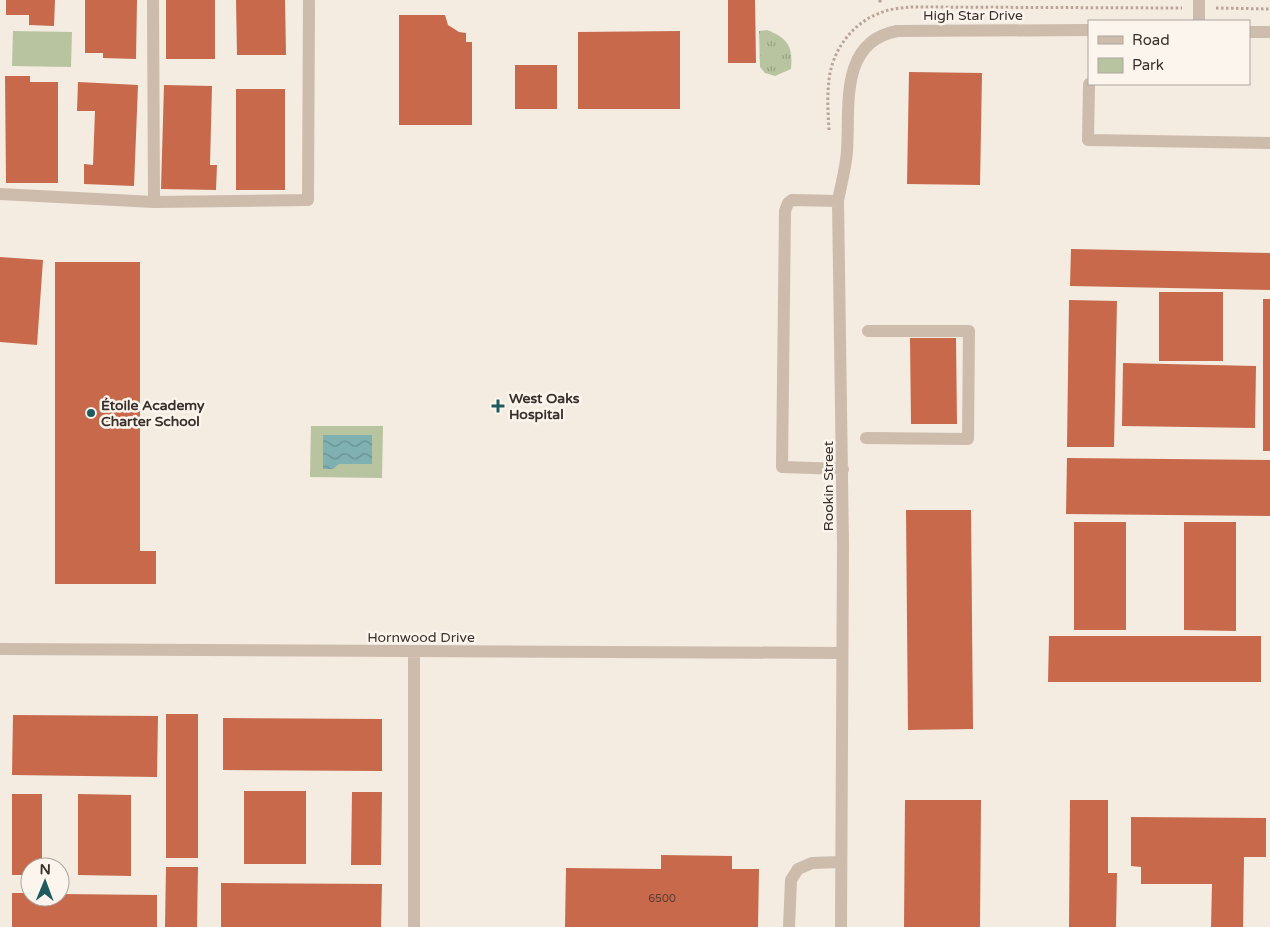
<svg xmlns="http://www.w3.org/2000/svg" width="1270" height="927" font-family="'Varela Round',sans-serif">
<defs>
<pattern id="park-tufts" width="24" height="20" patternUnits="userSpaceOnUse" patternTransform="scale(1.25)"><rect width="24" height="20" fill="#b8c4a0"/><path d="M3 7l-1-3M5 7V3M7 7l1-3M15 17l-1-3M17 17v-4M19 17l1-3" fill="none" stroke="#97a083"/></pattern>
<pattern id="water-waves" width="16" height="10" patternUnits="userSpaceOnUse" patternTransform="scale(1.25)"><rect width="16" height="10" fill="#7fb0b2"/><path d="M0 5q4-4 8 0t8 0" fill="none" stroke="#699091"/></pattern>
</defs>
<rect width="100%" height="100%" fill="#f4ebe1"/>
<path fill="#b8c4a0" d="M 13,31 L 72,32 L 71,67 L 12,66 Z
M 311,426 L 383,426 L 382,478 L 310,477 Z"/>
<path fill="url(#park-tufts)" d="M 767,30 C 788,38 793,47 791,69 L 775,76 L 765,73 L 760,67 L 759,31 Z"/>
<path fill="url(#water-waves)" d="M 323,435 L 372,435 L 372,464 L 339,464 L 333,469 L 323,469 Z"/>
<path fill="#c8694b" d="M 6,0 L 55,0 L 54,26 L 29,25 L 29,15 L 6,15 Z
M 85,0 L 137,0 L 136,59 L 103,58 L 103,53 L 85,53 Z
M 166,0 L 215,0 L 215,59 L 166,59 Z
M 236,0 L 285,0 L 286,55 L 237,55 Z
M 728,0 L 755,0 L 756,63 L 728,63 Z
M 399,15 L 445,15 L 448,25 L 459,32 L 466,33 L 466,42 L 472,42 L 472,125 L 399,125 Z
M 680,31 L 680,109 L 578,109 L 578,32 Z
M 515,65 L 557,65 L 557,109 L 515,109 Z
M 909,72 L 982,73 L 980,185 L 907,184 Z
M 5,76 L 30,76 L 30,82 L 58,82 L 58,183 L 6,183 Z
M 78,82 L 138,85 L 134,186 L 84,184 L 84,164 L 93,165 L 95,111 L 77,111 Z
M 164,85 L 212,86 L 210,165 L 217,165 L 216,190 L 161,189 Z
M 236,89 L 285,89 L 285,190 L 236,190 Z
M 1071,249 L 1270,253 L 1270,290 L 1070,286 Z
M 0,257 L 43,260 L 37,345 L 0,342 Z
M 55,262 L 140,262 L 140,551 L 156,551 L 156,584 L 55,584 Z
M 1159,292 L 1223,292 L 1223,361 L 1159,361 Z
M 1263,299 L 1270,299 L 1270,451 L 1263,451 Z
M 1069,300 L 1117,301 L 1114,447 L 1067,447 Z
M 910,338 L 956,338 L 957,424 L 911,424 Z
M 1123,363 L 1256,366 L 1255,428 L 1122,426 Z
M 1067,458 L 1270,460 L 1270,516 L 1066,514 Z
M 906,510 L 971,510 L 973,729 L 908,730 Z
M 1074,522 L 1126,522 L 1126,630 L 1074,630 Z
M 1184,522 L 1236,522 L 1236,631 L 1184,630 Z
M 1049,636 L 1261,636 L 1261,682 L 1048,682 Z
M 166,714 L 198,714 L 198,858 L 166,858 Z
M 13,715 L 158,716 L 157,777 L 12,775 Z
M 223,718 L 382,719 L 382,771 L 223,770 Z
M 244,791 L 306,791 L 306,864 L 244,864 Z
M 352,792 L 382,792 L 381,865 L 351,865 Z
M 12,794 L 42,794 L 42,867 L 30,867 L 30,875 L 12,875 Z
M 78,794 L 131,795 L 131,876 L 78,875 Z
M 905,800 L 981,800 L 980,927 L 904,927 Z
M 1070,800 L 1108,800 L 1108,873 L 1117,873 L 1116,927 L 1069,927 Z
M 1131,817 L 1266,818 L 1266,857 L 1244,857 L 1243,927 L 1211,927 L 1212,884 L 1141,884 L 1141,867 L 1131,866 Z
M 661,855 L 732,856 L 732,869 L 759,869 L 758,927 L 565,927 L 566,868 L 661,869 Z
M 166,867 L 198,867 L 197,927 L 165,927 Z
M 221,883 L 382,884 L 381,927 L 221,927 Z
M 12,893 L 30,893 L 30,897 L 60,897 L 60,894 L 157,895 L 157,927 L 12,927 Z"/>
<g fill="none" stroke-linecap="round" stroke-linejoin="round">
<path stroke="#b9a596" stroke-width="3" stroke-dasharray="2.5 2.5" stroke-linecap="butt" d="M 880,0 L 880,4
M 1216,8 L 1270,9
M 829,130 C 828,113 827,96 829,80 C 832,51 852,23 880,13 C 889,9 900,8 910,7 L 1182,8"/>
<path stroke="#cdbbac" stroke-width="12" d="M 153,0 L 154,202
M 1199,21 L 1199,0
M 1249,32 L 1270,32
M 1089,84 L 1088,140 L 1270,143
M 0,194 L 154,202 L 308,200 L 309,0
M 838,201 L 792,200 L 788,203 L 785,211 L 782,467 L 843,469
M 866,438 L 968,439 L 969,331 L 868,331
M 0,649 L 842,653
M 414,927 L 414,652
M 789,927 L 791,880 L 798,869 L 812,863 L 841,862
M 841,927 L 843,546 L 838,201 C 841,184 846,168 847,151 C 850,106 839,42 897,31 L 1089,30"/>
</g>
<g fill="#1f5a5e" stroke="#fbf5ee" stroke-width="2">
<path d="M495.5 398.5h5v5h5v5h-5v5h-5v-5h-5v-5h5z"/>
<circle cx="91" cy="413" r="5"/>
</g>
<g text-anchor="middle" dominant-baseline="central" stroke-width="5" stroke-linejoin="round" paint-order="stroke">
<g font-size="11" fill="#5e3e33">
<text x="662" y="898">6500</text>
</g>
<g font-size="14" fill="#3b302b" stroke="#fbf5ee">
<text x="973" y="15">High Star Drive</text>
<text transform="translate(828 486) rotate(-90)">Rookin Street</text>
<text x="421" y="637">Hornwood Drive</text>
</g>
<g font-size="14" font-weight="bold" fill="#3b302b" stroke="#fbf5ee" text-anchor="start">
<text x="509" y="398">West Oaks<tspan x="509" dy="16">Hospital</tspan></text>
<text x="101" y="405">Étoile Academy<tspan x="101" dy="16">Charter School</tspan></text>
</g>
</g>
<rect x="1088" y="20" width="162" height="65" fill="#fbf5ee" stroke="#aea6a0"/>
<rect x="1098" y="36" width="25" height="8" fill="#cdbbac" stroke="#aea6a0"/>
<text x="1132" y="45" font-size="15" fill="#3b302b">Road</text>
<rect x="1098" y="58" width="25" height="15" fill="#b8c4a0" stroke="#aea6a0"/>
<text x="1132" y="70" font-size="15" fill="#3b302b">Park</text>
<g transform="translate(45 882) rotate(1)"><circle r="24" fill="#fbf5ee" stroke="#aea6a0"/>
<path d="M0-4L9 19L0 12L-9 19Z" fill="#1f5a5e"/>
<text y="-8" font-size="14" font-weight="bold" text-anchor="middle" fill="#3b302b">N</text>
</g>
</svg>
